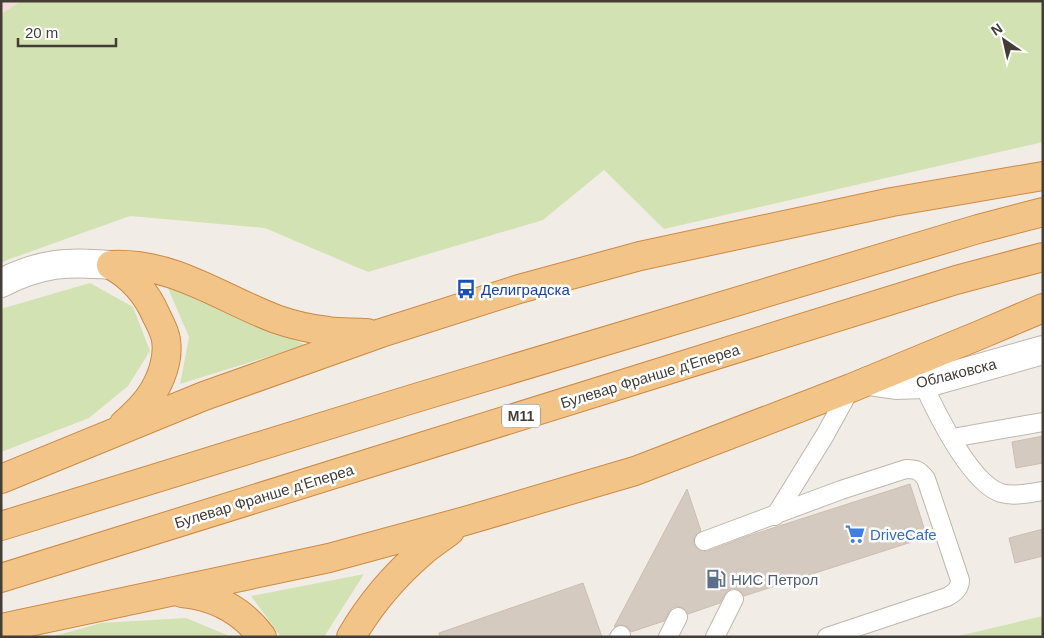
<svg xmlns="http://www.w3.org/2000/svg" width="1044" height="638" font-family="Arial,sans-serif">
<rect width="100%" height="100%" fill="#f1ede6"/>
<path fill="#f1dbdb" d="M 1,1 L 45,1 L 1,33 Z"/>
<path fill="#d3e2b3" d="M 22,1 L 1043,1 L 1043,142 L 664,229 L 604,170 L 543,220 L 368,272 L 265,228 L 130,216 L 7,260 L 1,263 L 1,14 Z
M 90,283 L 133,307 L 150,351 L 128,386 L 89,418 L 1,452 L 1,310 L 4,308 Z
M 167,286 L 201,302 L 306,345 L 180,384 L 189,337 Z
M 364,574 L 324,637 L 281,637 L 251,596 Z
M 1043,616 L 1043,637 L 954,637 Z
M 186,618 L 227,635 L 229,637 L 51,637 L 101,623 Z"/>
<path fill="#d5cac0" stroke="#ccbeb1" d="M 1043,436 L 1043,463 L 1016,468 L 1012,442 Z
M 910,484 L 927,537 L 744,596 L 739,590 L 733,588 L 728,590 L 725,594 L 720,603 L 688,614 L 683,608 L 677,606 L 672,608 L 669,612 L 664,621 L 631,632 L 628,627 L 623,625 L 619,625 L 614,627 L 687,489 L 701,531 L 696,535 L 694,540 L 694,544 L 698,549 L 703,552 L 708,551 L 748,536 Z
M 1043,529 L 1043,556 L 1015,563 L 1009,538 Z
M 583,583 L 602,637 L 440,637 L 439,633 Z"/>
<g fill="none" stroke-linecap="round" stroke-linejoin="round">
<defs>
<path id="service" d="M 919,375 C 932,404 969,483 1001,493 C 1014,497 1029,493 1043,491
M 952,438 L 1043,422
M 775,516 L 825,435 L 851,388
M 704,541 L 841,490 L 906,469 C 917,469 919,470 926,479 L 960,580 C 960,589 954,593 947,597 L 827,637
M 619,637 L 621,635
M 668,637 L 678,617
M 715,637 L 734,599"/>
<path id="minor" d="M 1,283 C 41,263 67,261 111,265
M 868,381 L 896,385 L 923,384 L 1043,350"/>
<path id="trunk" d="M 111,265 C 174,262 220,298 276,319 C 293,325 311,329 328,331 C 341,333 354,332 367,333
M 111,265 C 131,276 147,294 156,315 C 160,323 165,332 166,340 C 169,359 161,380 151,395 C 144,406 134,415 124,424
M 1,479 L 204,396 L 381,333 L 519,289 L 640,256 L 892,202 L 1043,176
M 1,526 L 409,400 L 978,229 L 1043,212
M 1,578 L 956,280 L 1043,257
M 182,593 C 214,596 242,610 262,637
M 1,628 L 329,558 L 465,521 L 635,471 L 851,388 L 982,334 L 1043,308
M 351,637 C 369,606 394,576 422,552 C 430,545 441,538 450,531"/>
</defs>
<use href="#service" stroke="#bfb6ad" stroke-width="20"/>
<use href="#minor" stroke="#bfb6ad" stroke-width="30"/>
<use href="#trunk" stroke="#cd8a45" stroke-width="30"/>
<use href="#service" stroke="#fff" stroke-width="18"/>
<use href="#minor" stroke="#fff" stroke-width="28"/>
<use href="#trunk" stroke="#f2c488" stroke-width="28"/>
</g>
<defs>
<symbol id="bus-bare" viewBox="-9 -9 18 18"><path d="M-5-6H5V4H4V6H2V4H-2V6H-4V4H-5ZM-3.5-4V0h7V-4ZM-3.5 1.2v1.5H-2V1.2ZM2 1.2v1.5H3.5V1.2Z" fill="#1a4fb4" stroke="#fff" stroke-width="2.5" paint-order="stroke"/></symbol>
<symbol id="supermarket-bare" viewBox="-9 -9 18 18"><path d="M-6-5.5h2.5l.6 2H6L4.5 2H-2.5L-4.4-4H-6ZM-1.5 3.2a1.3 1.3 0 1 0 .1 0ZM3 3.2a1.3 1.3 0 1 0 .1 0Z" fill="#3f7fe0" stroke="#fff" stroke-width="2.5" paint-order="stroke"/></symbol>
<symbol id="fuel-bare" viewBox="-9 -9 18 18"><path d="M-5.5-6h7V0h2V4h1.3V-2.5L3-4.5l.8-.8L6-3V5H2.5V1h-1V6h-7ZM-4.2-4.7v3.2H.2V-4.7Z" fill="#5c6f8a" stroke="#fff" stroke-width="2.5" paint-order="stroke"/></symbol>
</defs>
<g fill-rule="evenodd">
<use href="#bus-bare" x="452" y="275" width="28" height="28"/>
<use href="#supermarket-bare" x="841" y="520" width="28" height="28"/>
<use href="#fuel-bare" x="702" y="565" width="28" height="28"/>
</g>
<g text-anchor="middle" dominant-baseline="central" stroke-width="5" stroke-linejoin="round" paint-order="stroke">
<rect fill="#fff" stroke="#7c7772" stroke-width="1" x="502" y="404.5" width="38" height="23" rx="4"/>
<g font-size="14" font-weight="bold" fill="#443d36">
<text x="521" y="416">M11</text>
</g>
<g font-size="15" fill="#164399" stroke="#fff" text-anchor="start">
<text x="481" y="289">Делиградска</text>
</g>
<g font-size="15" fill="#443d36" stroke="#fff">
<text transform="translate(956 373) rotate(-14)">Облаковска</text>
<text transform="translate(650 376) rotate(-17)">Булевар Франше д'Епереа</text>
<text transform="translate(264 496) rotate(-17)">Булевар Франше д'Епереа</text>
</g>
<g font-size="15" fill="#366cbe" stroke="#fff" text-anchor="start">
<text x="870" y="534">DriveCafe</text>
</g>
<g font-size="15" fill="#4e5e75" stroke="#fff" text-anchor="start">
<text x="731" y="579">НИС Петрол</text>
</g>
</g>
<rect width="1044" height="638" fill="none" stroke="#443d36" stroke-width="5"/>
<g transform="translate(1004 40) rotate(326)" stroke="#ffffff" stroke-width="4" paint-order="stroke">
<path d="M0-4L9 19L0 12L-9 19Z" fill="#443d36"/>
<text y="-8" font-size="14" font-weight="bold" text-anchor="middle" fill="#443d36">N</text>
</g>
<path d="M18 38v8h98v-8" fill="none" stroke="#443d36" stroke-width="2.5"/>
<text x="25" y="38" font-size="15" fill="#443d36" stroke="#ffffff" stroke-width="4" paint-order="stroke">20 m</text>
</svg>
